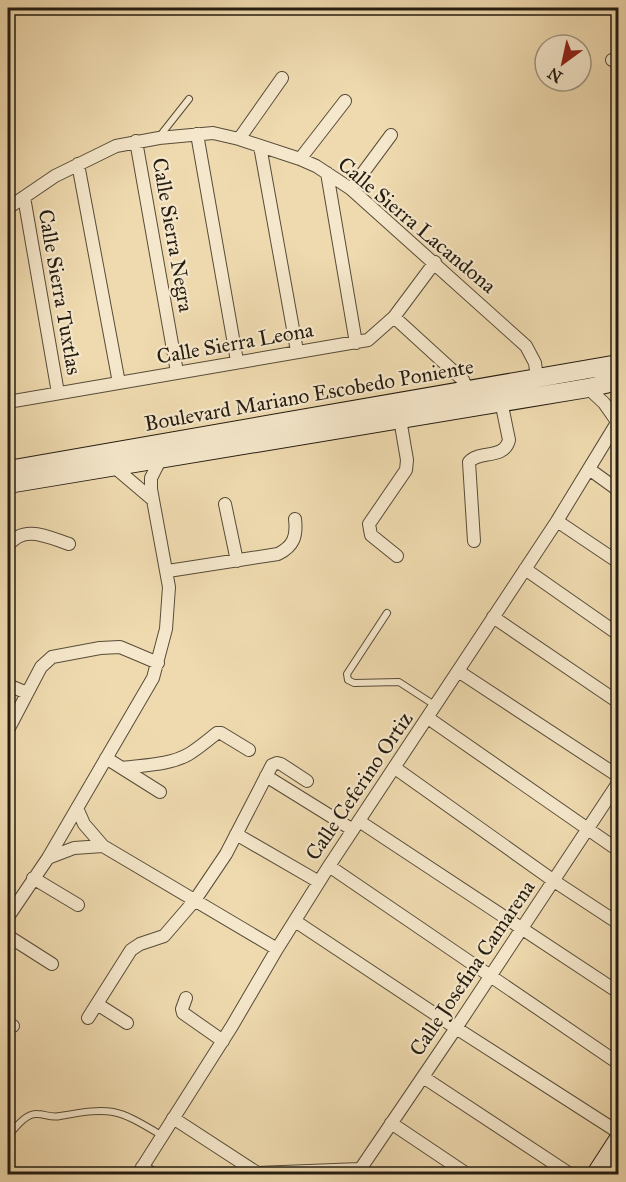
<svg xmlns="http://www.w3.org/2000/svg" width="626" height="1182" font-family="'IM FELL Great Primer',serif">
<rect width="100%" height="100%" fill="#efdaaf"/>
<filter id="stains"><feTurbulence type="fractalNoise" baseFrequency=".00333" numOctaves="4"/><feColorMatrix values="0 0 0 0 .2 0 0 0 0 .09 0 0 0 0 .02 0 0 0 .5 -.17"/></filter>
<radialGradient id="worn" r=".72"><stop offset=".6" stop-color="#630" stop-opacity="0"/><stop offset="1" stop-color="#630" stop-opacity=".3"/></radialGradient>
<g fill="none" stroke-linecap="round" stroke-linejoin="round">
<defs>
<path id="lane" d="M 159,137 L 189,99
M 387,613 L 347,674 L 348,680 L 354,683 L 399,682 L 436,706
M 8,1136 C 15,1128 26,1113 37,1114 C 45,1114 51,1118 60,1116 C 112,1107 116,1108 161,1135"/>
<path id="street" d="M 612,60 L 618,61
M 197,134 L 237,361
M 239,139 L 282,78
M 136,141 L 177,372
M 260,146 L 297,351
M 300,159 L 345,101
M 78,164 L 119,383
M 327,173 L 356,343
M 351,189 L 391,135
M 24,197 L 58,393
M 8,208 L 55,176 L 116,146 L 159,138 L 213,133 L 239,139 L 300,159 L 316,166 L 351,189 L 526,346 L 535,363 L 537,378
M 394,317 L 463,380 L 468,391
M 588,388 L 604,403 L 618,423
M 8,402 L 368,340 L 394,317 L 435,262
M 113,466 L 153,500
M 589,469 L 618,490
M 225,504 L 237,561
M 557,521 L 618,562
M 474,541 L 469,462 C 479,450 504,460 509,440 L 501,401
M 8,546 C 23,524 48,537 69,544
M 397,556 L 371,535 L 369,524 L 406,470 L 407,460 L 400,419
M 525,569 L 618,634
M 168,571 L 278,554 C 294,546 297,536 295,519
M 493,617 L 618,702
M 458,671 L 618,776
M 8,685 L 27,693
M 428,718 L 618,850
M 8,730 L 41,667 L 52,657 L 100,648 L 120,647 L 158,663
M 106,758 L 160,792
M 123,768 C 145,765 170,765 189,754 C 199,748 208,740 217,733 L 221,733 L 249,750
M 395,768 L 554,881 L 618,923
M 266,776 L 353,830
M 77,808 L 84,824 L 103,846 L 277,949
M 359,821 L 618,992
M 236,834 L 319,882
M 48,858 L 74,848 L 103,846
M 329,866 L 618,1063
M 33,878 L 78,905
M 8,917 L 48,858 L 153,678 L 166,629 L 169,587 L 151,489 L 151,478 L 161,458
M 295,921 L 456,1028 L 618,1132
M 8,936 L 52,964
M 186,998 L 182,1009 L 183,1013 L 223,1041
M 97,1004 L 127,1023
M 88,1018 L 131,950 L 140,944 L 164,936 L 195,900 L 226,854 L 272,765 L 277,763 L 281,764 L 307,781
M 8,1023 L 13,1026
M 423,1077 L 570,1174
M 173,1118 L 259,1174
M 391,1123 L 467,1174
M 142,1167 L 153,1174
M 257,1173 L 360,1169 L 368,1174
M 138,1174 L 232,1026 L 277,949 L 329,866 L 557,521 L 618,421
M 357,1174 L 456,1028 L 618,783"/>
<path id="secondary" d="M 8,470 L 618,364
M 8,484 L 588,388 L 618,381
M 596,1174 L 618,1140"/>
</defs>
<use href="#lane" stroke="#574c38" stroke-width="8"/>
<use href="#street" stroke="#574c38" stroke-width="14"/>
<use href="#secondary" stroke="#241c11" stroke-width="20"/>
<use href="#lane" stroke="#f5e7cb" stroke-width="6"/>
<use href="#street" stroke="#f5e7cb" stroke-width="12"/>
<use href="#secondary" stroke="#f5e7cb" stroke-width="18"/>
</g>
<g text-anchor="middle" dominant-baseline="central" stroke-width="4.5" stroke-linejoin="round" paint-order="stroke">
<g font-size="21" fill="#241c11" stroke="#f5e7cb">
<text transform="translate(417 225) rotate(40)">Calle Sierra Lacandona</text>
<text transform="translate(173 235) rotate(80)">Calle Sierra Negra</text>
<text transform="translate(60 292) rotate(80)">Calle Sierra Tuxtlas</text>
<text transform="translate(235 343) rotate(-10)">Calle Sierra Leona</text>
<text transform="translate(309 395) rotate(-10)">Boulevard Mariano Escobedo Poniente</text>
<text transform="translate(359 786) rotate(-56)">Calle Ceferino Ortiz</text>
<text transform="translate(472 968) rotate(-56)">Calle Josefina Camarena</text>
</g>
</g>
<rect width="626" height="1182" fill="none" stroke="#efdaaf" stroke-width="30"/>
<rect x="9" y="9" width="608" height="1164" fill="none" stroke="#241c11" stroke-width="3"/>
<rect x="15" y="15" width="596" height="1152" fill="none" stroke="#241c11" stroke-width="1.5"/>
<g transform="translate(563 63) rotate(213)"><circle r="28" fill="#f5e7cb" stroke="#a19681" stroke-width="1.5"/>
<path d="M0-4.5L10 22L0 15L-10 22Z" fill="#8f2418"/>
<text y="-9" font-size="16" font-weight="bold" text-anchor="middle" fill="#241c11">N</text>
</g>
<rect width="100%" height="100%" filter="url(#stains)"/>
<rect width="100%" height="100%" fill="url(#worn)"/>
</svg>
